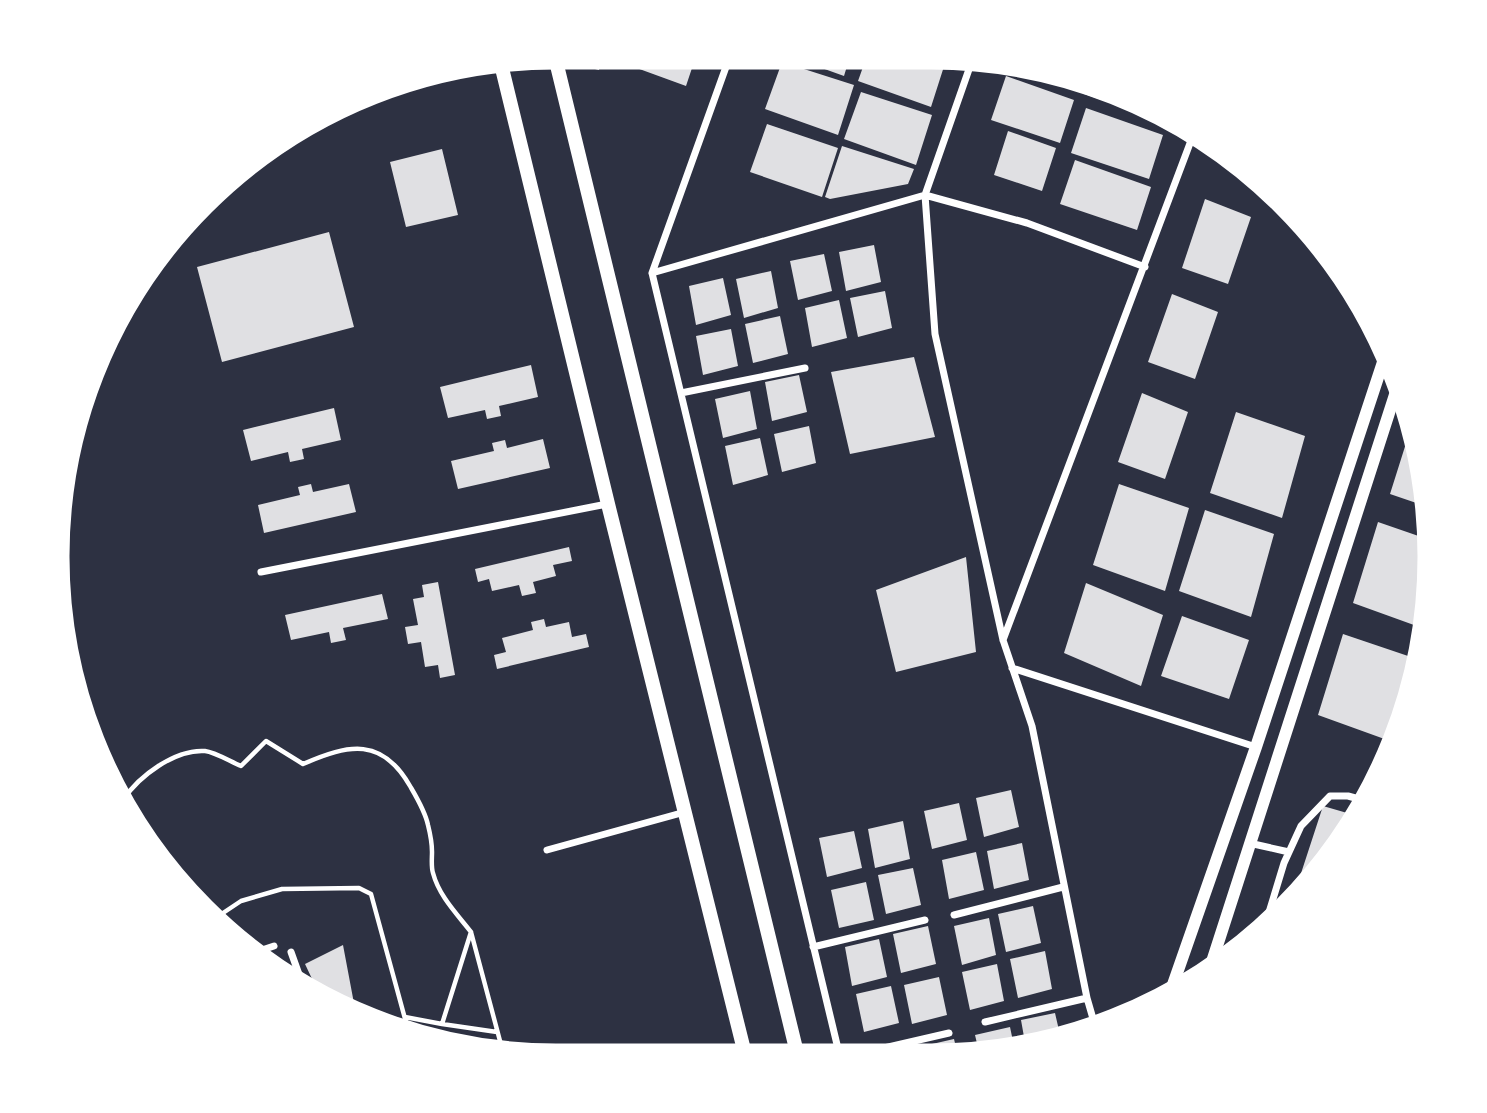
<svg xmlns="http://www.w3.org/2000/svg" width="1487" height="1113" font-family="'Varela Round',sans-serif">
<rect width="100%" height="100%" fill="#2d3142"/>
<path fill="#e0e0e3" d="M 577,53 L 697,53 L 686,86 L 601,55 L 599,70 L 579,65 Z
M 780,53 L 851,53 L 844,76 Z
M 868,53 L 936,53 L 947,57 L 931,107 L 858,81 Z
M 782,62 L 854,85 L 838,135 L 765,109 Z
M 1030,65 L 1061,70 L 1078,78 L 1075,88 L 1028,71 Z
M 1006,76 L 1074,100 L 1060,143 L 991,120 Z
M 1088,82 L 1163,116 L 1162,120 L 1084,94 Z
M 861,92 L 932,115 L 916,165 L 844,139 Z
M 1086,108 L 1163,135 L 1149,179 L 1071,153 Z
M 767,124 L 838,148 L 822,197 L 750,172 Z
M 1008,131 L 1056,148 L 1042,191 L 994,175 Z
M 842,146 L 914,169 L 908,184 L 830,199 L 825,197 Z
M 442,149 L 458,215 L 406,227 L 390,162 Z
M 1075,160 L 1151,187 L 1137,230 L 1060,204 Z
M 1235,160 L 1259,183 L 1231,172 Z
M 1205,199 L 1251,217 L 1228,284 L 1182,268 Z
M 329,232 L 354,327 L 222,362 L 197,267 Z
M 874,245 L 881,282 L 846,291 L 839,252 Z
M 824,254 L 832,291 L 798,300 L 790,261 Z
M 771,271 L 778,308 L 744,318 L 736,279 Z
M 723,278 L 731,315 L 696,325 L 689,286 Z
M 885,291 L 892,328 L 858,337 L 850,298 Z
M 1172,294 L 1218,312 L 1195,379 L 1148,362 Z
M 839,300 L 847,338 L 812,347 L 805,308 Z
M 780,316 L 788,354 L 753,363 L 745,324 Z
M 731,329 L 738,366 L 703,375 L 696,336 Z
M 914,357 L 935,437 L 850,454 L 831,372 Z
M 531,365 L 538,397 L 499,406 L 501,416 L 487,419 L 485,410 L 448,418 L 440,387 Z
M 799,375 L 807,412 L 772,421 L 765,382 Z
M 750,391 L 757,429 L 723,438 L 715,399 Z
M 1142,393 L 1188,412 L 1165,479 L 1118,462 Z
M 334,408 L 341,440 L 302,449 L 304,459 L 290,462 L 288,452 L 251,461 L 243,430 Z
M 1236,412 L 1305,436 L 1282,518 L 1210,493 Z
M 1414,418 L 1417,426 L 1431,508 L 1390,494 Z
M 809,426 L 816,463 L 782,472 L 774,434 Z
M 760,438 L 768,475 L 733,485 L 725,446 Z
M 543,439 L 550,468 L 458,489 L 451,461 L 494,451 L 492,443 L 505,440 L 507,448 Z
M 311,484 L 313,492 L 349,484 L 356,512 L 264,533 L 258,505 L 300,495 L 298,487 Z
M 1119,484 L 1189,508 L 1165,591 L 1093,565 Z
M 1205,510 L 1274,534 L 1251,617 L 1179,591 Z
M 1378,522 L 1433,541 L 1431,607 L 1425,629 L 1353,603 Z
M 569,547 L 572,561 L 553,565 L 556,576 L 533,582 L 536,593 L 522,596 L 519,585 L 492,591 L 489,579 L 478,582 L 475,569 Z
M 966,557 L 976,652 L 896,672 L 876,590 Z
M 438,582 L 455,675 L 440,678 L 438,665 L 425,667 L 421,642 L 408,644 L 405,627 L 418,625 L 413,599 L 424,597 L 422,585 Z
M 1086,583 L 1163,615 L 1141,686 L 1064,653 Z
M 382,594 L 388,619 L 343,628 L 346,640 L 331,643 L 329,632 L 291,640 L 285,615 Z
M 1182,616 L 1249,640 L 1229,699 L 1161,676 Z
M 544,619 L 546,627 L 569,622 L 572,637 L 586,634 L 589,647 L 497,669 L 494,655 L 506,652 L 502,638 L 533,630 L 531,622 Z
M 1343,634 L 1414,658 L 1390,741 L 1318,715 Z
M 1011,790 L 1019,827 L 984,837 L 976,798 Z
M 959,803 L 967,840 L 932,849 L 924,811 Z
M 1323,806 L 1361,817 L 1309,889 L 1290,907 Z
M 903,821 L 910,859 L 875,868 L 868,829 Z
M 854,831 L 862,868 L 827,877 L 819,838 Z
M 1022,843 L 1029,880 L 994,889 L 987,851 Z
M 976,852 L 984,890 L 949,899 L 942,860 Z
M 913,868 L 921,905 L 886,914 L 878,875 Z
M 866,882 L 874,920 L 839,928 L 831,890 Z
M 1033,906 L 1041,943 L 1006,952 L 998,914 Z
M 989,918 L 996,955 L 962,965 L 954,926 Z
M 928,926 L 936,964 L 901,973 L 893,934 Z
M 879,939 L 887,977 L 852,986 L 845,947 Z
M 343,945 L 356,1014 L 322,1000 L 305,964 Z
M 1045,951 L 1052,989 L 1018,998 L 1010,959 Z
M 997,964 L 1004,1001 L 970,1010 L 962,972 Z
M 939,977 L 947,1015 L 912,1024 L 904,985 Z
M 891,986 L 899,1023 L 864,1032 L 856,994 Z
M 1055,1013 L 1061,1039 L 1026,1048 L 1021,1020 Z
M 1010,1027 L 1015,1051 L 997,1056 L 980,1056 L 975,1035 Z
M 954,1039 L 958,1056 L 921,1057 L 919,1047 Z"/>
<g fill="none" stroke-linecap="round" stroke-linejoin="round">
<path stroke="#fff" stroke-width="4.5" d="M 123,800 C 139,776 175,749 205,751 C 215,752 231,762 241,766 L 266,741 L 303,764 C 349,744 382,737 410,786 C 417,798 425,811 428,825 C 430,833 432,843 432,852 C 432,859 431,867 433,873 C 439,896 457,914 471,932
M 211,921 L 241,901 L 282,889 L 359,888 L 371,894 L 410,1037
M 405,1017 L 442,1024
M 497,1032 L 442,1024 L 471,932 L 504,1056"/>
<path stroke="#fff" stroke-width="7" d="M 974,55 L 925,195 L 1027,223 L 1145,267
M 652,273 L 731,53
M 681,393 L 805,368
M 261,572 L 607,504
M 1003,640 L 1195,130
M 1012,668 L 1256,747
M 1249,843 L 1289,852
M 547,850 L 685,812
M 954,915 L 1063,887
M 1263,932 L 1284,863 L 1301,826 L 1330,796 L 1348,796 L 1370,802
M 813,947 L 925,920
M 291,952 L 306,994
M 250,954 L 274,946
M 985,1022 L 1087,998
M 840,1057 L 652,273 L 925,195 L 935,334 L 1003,640 L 1032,726 L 1087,998 L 1096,1029
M 845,1057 L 949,1033"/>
<path stroke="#fff" stroke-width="12" d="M 1208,974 L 1400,379
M 1169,996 L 1256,747 L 1388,347"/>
<path stroke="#fff" stroke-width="14" d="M 554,53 L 798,1057
M 500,60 L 608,504 L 746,1058"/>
</g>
<path d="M0 0H1487V1113H0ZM556 65H931A491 491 0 0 1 1422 556V557A491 491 0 0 1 931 1048H556A491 491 0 0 1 65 557V556A491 491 0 0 1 556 65Z" fill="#fff" fill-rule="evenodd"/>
<path fill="none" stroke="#fff" stroke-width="9" d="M556 65H931A491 491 0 0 1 1422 556V557A491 491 0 0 1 931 1048H556A491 491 0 0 1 65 557V556A491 491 0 0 1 556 65Z"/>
</svg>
